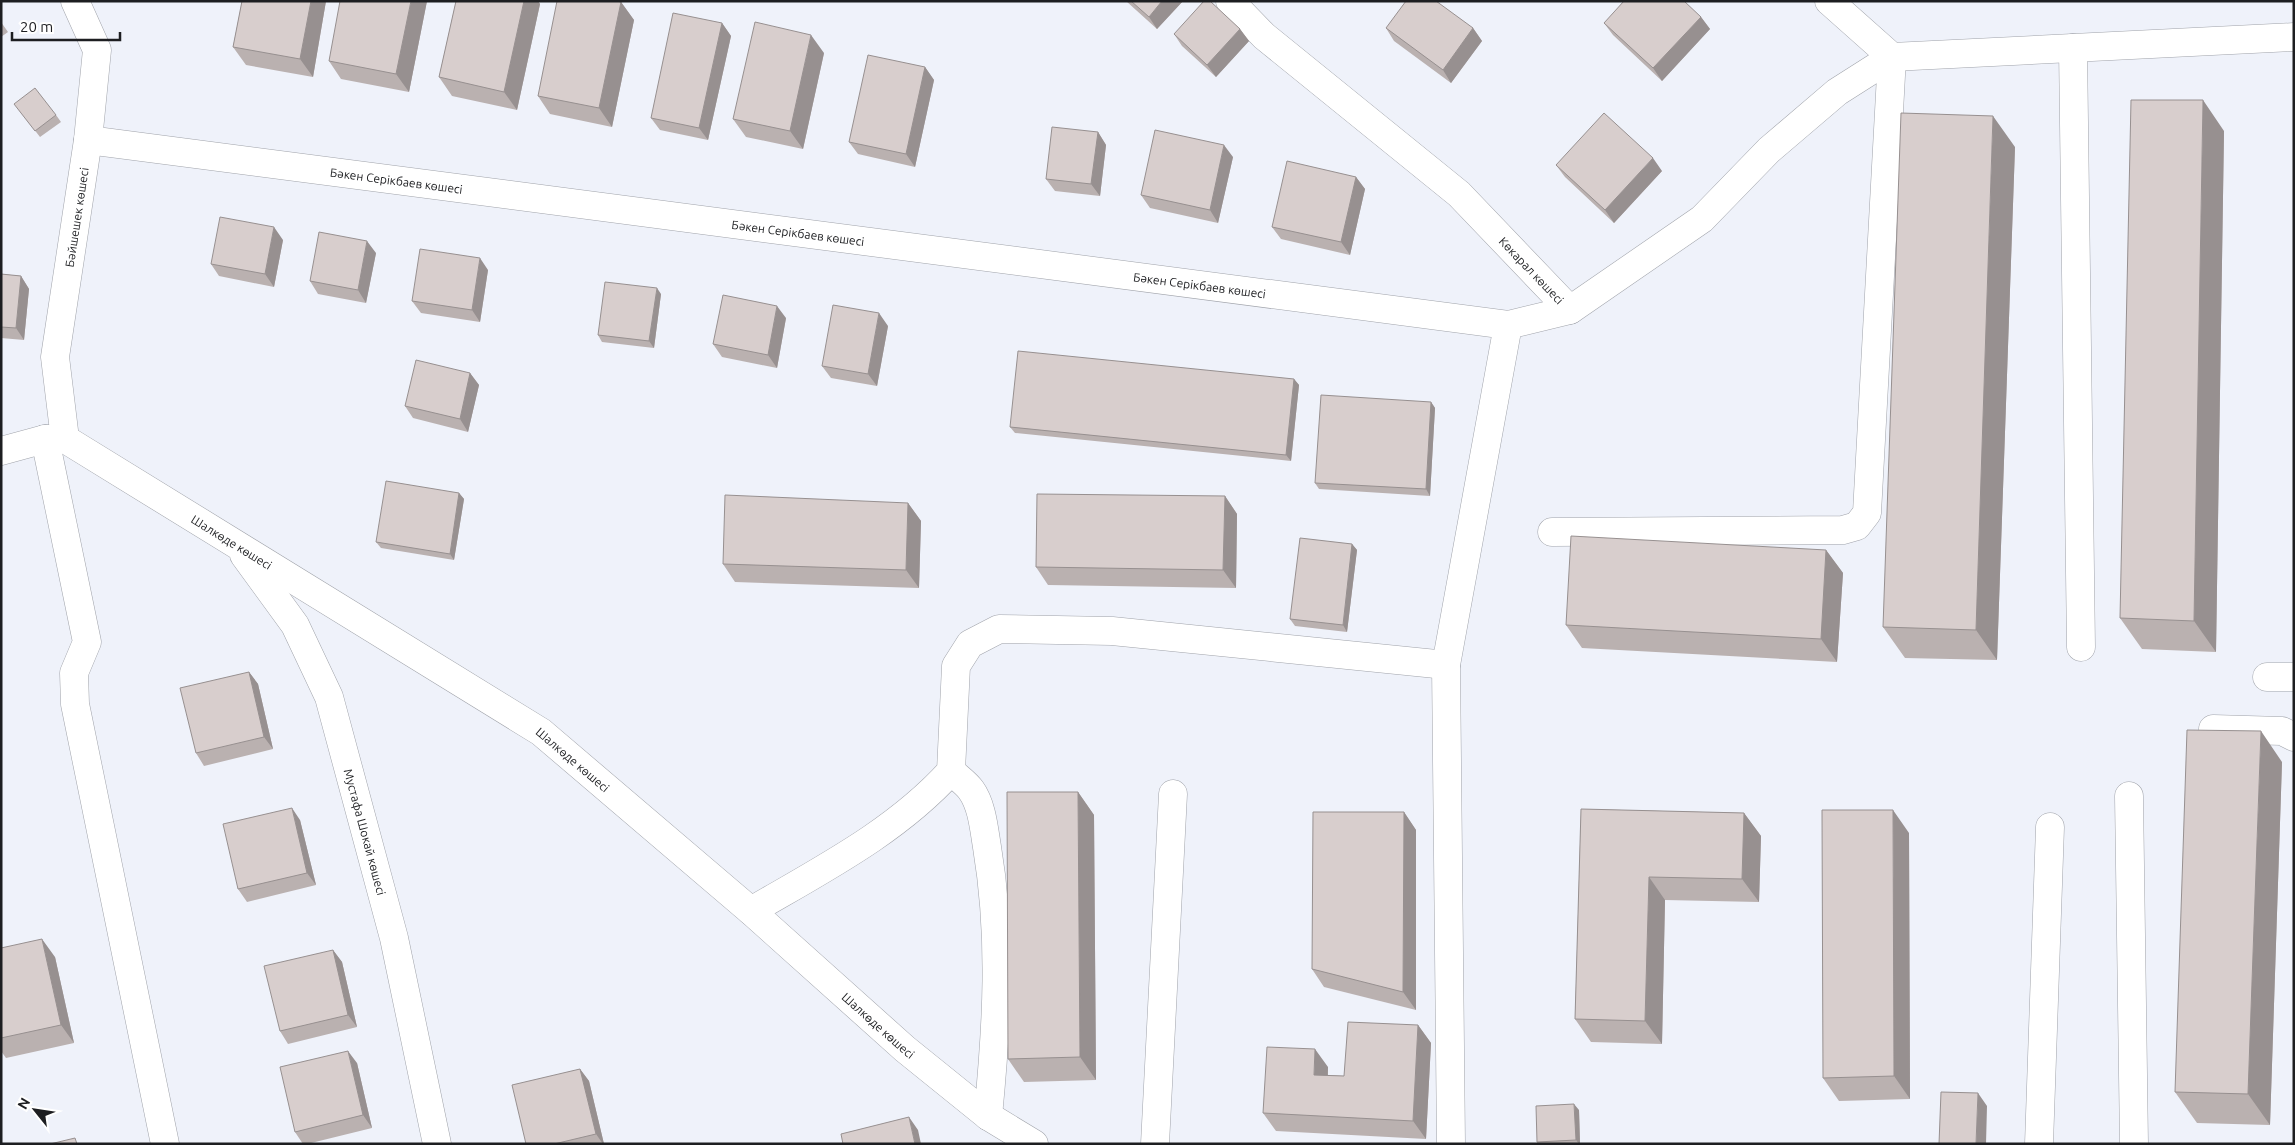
<svg xmlns="http://www.w3.org/2000/svg" width="2295" height="1145" font-family="Ubuntu,sans-serif">
<rect width="100%" height="100%" fill="#eff2fa"/>
<g fill="none" stroke-linecap="round" stroke-linejoin="round">
<defs>
<g id="minor">
<path id="s1" d="M 1230,1 L 1264,36 L 1459,194 L 1570,310 L 1508,325 L 1446,665 L 1451,1144"/>
<path d="M 1829,1 L 1892,57 L 2294,37"/>
<path d="M 2073,48 L 2081,647"/>
<path id="s2" d="M 88,140 L 1508,325"/>
<path d="M 1570,310 L 1702,219 L 1769,150 L 1837,92 L 1892,57"/>
<path d="M 45,439 L 87,642 L 74,673 L 75,704 L 165,1144"/>
<path id="s3" d="M 65,439 L 541,732 L 751,911 L 905,1049 L 988,1116 L 1034,1144"/>
<path id="s4" d="M 65,439 L 55,357 L 88,140 L 97,50 L 75,1"/>
<path d="M 1,451 L 45,439 L 63,439"/>
<path d="M 1552,532 L 1843,530 L 1857,526 L 1867,513 L 1892,57"/>
<path id="s5" d="M 244,555 L 295,625 L 329,697 L 394,938 L 437,1144"/>
<path d="M 2267,677 L 2294,677"/>
<path d="M 2213,729 L 2282,731 L 2294,737"/>
<path d="M 951,771 C 957,777 966,783 971,790 C 982,805 984,829 987,847 C 1002,937 997,1025 988,1116"/>
<path d="M 2129,796 L 2134,1144"/>
<path d="M 751,911 C 821,870 896,832 951,771 L 956,666 L 970,644 L 999,629 L 1112,631 L 1446,665"/>
<path d="M 1155,1144 L 1173,794"/>
<path d="M 2039,1144 L 2050,827"/>
</g>
</defs>
<use href="#minor" stroke="#a0a3aa" stroke-width="29"/>
<use href="#minor" stroke="#fff" stroke-width="28"/>
</g>
<path fill="#bab1b0" d="M 242,1 L 326,1 L 313,77 L 246,65 L 233,47 Z
M 427,1 L 409,92 L 341,79 L 329,61 Z
M 456,1 L 538,1 L 540,4 L 517,110 L 452,96 L 439,77 Z
M 1126,1 L 1183,1 L 1157,29 Z
M 621,2 L 634,20 L 612,127 L 550,114 L 538,96 Z
M 1701,17 L 1710,29 L 1662,81 L 1613,35 L 1604,23 Z
M 1,22 L 8,32 L 1,37 Z
M 722,23 L 731,36 L 708,140 L 660,130 L 651,118 Z
M 1386,28 L 1473,28 L 1482,41 L 1451,83 L 1394,41 Z
M 1240,29 L 1249,41 L 1216,77 L 1182,46 L 1174,34 Z
M 824,53 L 803,149 L 746,137 L 733,119 Z
M 925,67 L 934,80 L 915,167 L 858,154 L 849,142 Z
M 19,110 L 56,115 L 61,122 L 40,137 Z
M 2224,131 L 2216,652 L 2142,649 L 2120,618 Z
M 1098,132 L 1106,145 L 1100,196 L 1055,191 L 1046,179 Z
M 2015,147 L 1997,660 L 1905,658 L 1883,627 Z
M 1233,157 L 1218,223 L 1150,208 L 1141,195 Z
M 1556,165 L 1662,171 L 1614,223 L 1565,177 Z
M 1356,177 L 1365,189 L 1350,255 L 1281,239 L 1272,227 Z
M 283,240 L 274,287 L 219,276 L 211,264 Z
M 376,253 L 366,303 L 318,294 L 310,281 Z
M 488,270 L 480,322 L 421,313 L 412,301 Z
M 1,274 L 21,276 L 29,289 L 24,340 L 1,338 Z
M 661,294 L 654,348 L 602,342 L 598,335 Z
M 786,318 L 777,368 L 722,357 L 713,344 Z
M 888,326 L 877,386 L 831,378 L 822,366 Z
M 470,373 L 479,385 L 468,432 L 413,418 L 405,406 Z
M 1294,379 L 1299,385 L 1291,461 L 1015,433 L 1010,427 Z
M 1431,402 L 1435,408 L 1430,496 L 1319,489 L 1315,483 Z
M 459,493 L 464,499 L 454,560 L 381,548 L 376,542 Z
M 1225,496 L 1237,514 L 1236,588 L 1048,585 L 1036,567 Z
M 908,503 L 921,521 L 919,588 L 735,582 L 723,564 Z
M 1352,544 L 1357,550 L 1347,632 L 1295,626 L 1290,619 Z
M 1826,550 L 1843,573 L 1837,662 L 1582,648 L 1566,625 Z
M 249,672 L 258,684 L 273,749 L 204,766 L 196,753 Z
M 2282,762 L 2270,1125 L 2197,1123 L 2175,1092 Z
M 1078,792 L 1094,815 L 1096,1080 L 1024,1082 L 1008,1059 Z
M 1581,809 L 1744,813 L 1761,836 L 1759,902 L 1665,900 L 1662,1044 L 1591,1042 L 1575,1019 Z
M 1404,812 L 1416,830 L 1416,1010 L 1324,987 L 1312,969 Z
M 300,820 L 316,885 L 247,902 L 238,889 Z
M 1909,833 L 1910,1099 L 1839,1101 L 1823,1078 Z
M 1,948 L 55,957 L 74,1043 L 6,1058 L 1,1051 Z
M 333,950 L 342,962 L 357,1027 L 288,1044 L 280,1031 Z
M 1418,1025 L 1431,1043 L 1426,1139 L 1276,1131 L 1263,1113 L 1328,1067 L 1328,1075 L 1344,1076 Z
M 357,1063 L 372,1128 L 307,1144 L 303,1144 L 295,1132 Z
M 580,1069 L 589,1081 L 604,1144 L 526,1144 Z
M 1579,1110 L 1580,1144 L 1538,1144 L 1537,1142 Z"/>
<path fill="#979090" d="M 311,1 L 326,1 L 313,77 L 300,59 Z
M 411,1 L 427,1 L 409,92 L 396,74 Z
M 524,1 L 538,1 L 540,4 L 517,110 L 504,92 Z
M 1162,1 L 1183,1 L 1157,29 L 1149,17 Z
M 621,2 L 634,20 L 612,127 L 599,108 Z
M 1701,17 L 1710,29 L 1662,81 L 1653,68 Z
M 722,23 L 731,36 L 708,140 L 699,128 Z
M 1473,28 L 1482,41 L 1451,83 L 1443,70 Z
M 1240,29 L 1249,41 L 1216,77 L 1207,65 Z
M 811,35 L 824,53 L 803,149 L 790,131 Z
M 925,67 L 934,80 L 915,167 L 906,154 Z
M 2203,100 L 2224,131 L 2216,652 L 2194,621 Z
M 1993,116 L 2015,147 L 1997,660 L 1976,630 Z
M 1098,132 L 1106,145 L 1100,196 L 1091,184 Z
M 1224,145 L 1233,157 L 1218,223 L 1210,210 Z
M 1653,158 L 1662,171 L 1614,223 L 1605,210 Z
M 1356,177 L 1365,189 L 1350,255 L 1341,242 Z
M 274,227 L 283,240 L 274,287 L 265,274 Z
M 367,241 L 376,253 L 366,303 L 358,290 Z
M 480,258 L 488,270 L 480,322 L 472,310 Z
M 21,276 L 29,289 L 24,340 L 16,328 Z
M 657,288 L 661,294 L 654,348 L 649,341 Z
M 777,306 L 786,318 L 777,368 L 768,355 Z
M 879,313 L 888,326 L 877,386 L 868,374 Z
M 470,373 L 479,385 L 468,432 L 460,419 Z
M 1294,379 L 1299,385 L 1291,461 L 1286,455 Z
M 1431,402 L 1435,408 L 1430,496 L 1426,489 Z
M 459,493 L 464,499 L 454,560 L 450,554 Z
M 1225,496 L 1237,514 L 1236,588 L 1223,570 Z
M 908,503 L 921,521 L 919,588 L 906,570 Z
M 1352,544 L 1357,550 L 1347,632 L 1343,625 Z
M 1826,550 L 1843,573 L 1837,662 L 1821,639 Z
M 249,672 L 258,684 L 273,749 L 264,737 Z
M 2261,731 L 2282,762 L 2270,1125 L 2248,1094 Z
M 1078,792 L 1094,815 L 1096,1080 L 1080,1057 Z
M 292,808 L 300,820 L 316,885 L 307,873 Z
M 1893,810 L 1909,833 L 1910,1099 L 1894,1076 Z
M 1404,812 L 1416,830 L 1416,1010 L 1403,992 Z
M 1744,813 L 1761,836 L 1759,902 L 1742,879 Z
M 1649,877 L 1665,900 L 1662,1044 L 1645,1021 Z
M 42,939 L 55,957 L 74,1043 L 61,1025 Z
M 333,950 L 342,962 L 357,1027 L 348,1015 Z
M 1418,1025 L 1431,1043 L 1426,1139 L 1413,1121 Z
M 1315,1049 L 1328,1067 L 1327,1093 L 1314,1075 Z
M 348,1051 L 357,1063 L 372,1128 L 363,1115 Z
M 580,1069 L 589,1081 L 604,1144 L 603,1144 L 596,1134 Z
M 1978,1093 L 1987,1106 L 1986,1144 L 1976,1144 Z
M 1574,1104 L 1579,1110 L 1580,1144 L 1579,1144 L 1576,1140 Z
M 909,1117 L 918,1130 L 921,1144 L 915,1144 Z"/>
<path fill="#d8cecd" stroke="#979090" d="M 242,1 L 311,1 L 300,59 L 233,47 Z
M 340,1 L 411,1 L 396,74 L 329,61 Z
M 456,1 L 524,1 L 504,92 L 439,77 Z
M 557,1 L 617,1 L 621,2 L 599,108 L 538,96 Z
M 1131,1 L 1162,1 L 1149,17 Z
M 1204,1 L 1210,1 L 1240,29 L 1207,65 L 1174,34 Z
M 1406,1 L 1436,1 L 1473,28 L 1443,70 L 1386,28 Z
M 1624,1 L 1684,1 L 1701,17 L 1653,68 L 1604,23 Z
M 673,13 L 722,23 L 699,128 L 651,118 Z
M 755,22 L 811,35 L 790,131 L 733,119 Z
M 868,55 L 925,67 L 906,154 L 849,142 Z
M 35,88 L 56,115 L 35,131 L 14,104 Z
M 2131,100 L 2203,100 L 2194,621 L 2120,618 Z
M 1604,113 L 1653,158 L 1605,210 L 1556,165 Z
M 1901,113 L 1993,116 L 1976,630 L 1883,627 Z
M 1052,127 L 1098,132 L 1091,184 L 1046,179 Z
M 1155,130 L 1224,145 L 1210,210 L 1141,195 Z
M 1287,161 L 1356,177 L 1341,242 L 1272,227 Z
M 220,217 L 274,227 L 265,274 L 211,264 Z
M 319,232 L 367,241 L 358,290 L 310,281 Z
M 420,249 L 480,258 L 472,310 L 412,301 Z
M 1,274 L 21,276 L 16,328 L 1,327 Z
M 605,282 L 657,288 L 649,341 L 598,335 Z
M 723,295 L 777,306 L 768,355 L 713,344 Z
M 833,305 L 879,313 L 868,374 L 822,366 Z
M 1018,351 L 1294,379 L 1286,455 L 1010,427 Z
M 416,360 L 470,373 L 460,419 L 405,406 Z
M 1321,395 L 1431,402 L 1426,489 L 1315,483 Z
M 386,481 L 459,493 L 450,554 L 376,542 Z
M 1037,494 L 1225,496 L 1223,570 L 1036,567 Z
M 725,495 L 908,503 L 906,570 L 723,564 Z
M 1571,536 L 1826,550 L 1821,639 L 1566,625 Z
M 1300,538 L 1352,544 L 1343,625 L 1290,619 Z
M 249,672 L 264,737 L 196,753 L 180,688 Z
M 2187,730 L 2261,731 L 2248,1094 L 2175,1092 Z
M 1007,792 L 1078,792 L 1080,1057 L 1008,1059 Z
M 292,808 L 307,873 L 238,889 L 223,824 Z
M 1581,809 L 1744,813 L 1742,879 L 1649,877 L 1645,1021 L 1575,1019 Z
M 1822,810 L 1893,810 L 1894,1076 L 1823,1078 Z
M 1313,812 L 1404,812 L 1403,992 L 1312,969 Z
M 42,939 L 61,1025 L 1,1038 L 1,948 Z
M 333,950 L 348,1015 L 280,1031 L 264,966 Z
M 1348,1022 L 1418,1025 L 1413,1121 L 1263,1113 L 1267,1047 L 1315,1049 L 1314,1075 L 1344,1076 Z
M 348,1051 L 363,1115 L 295,1132 L 280,1067 Z
M 580,1069 L 596,1134 L 554,1144 L 526,1144 L 512,1085 Z
M 1941,1092 L 1978,1093 L 1976,1144 L 1939,1144 Z
M 1574,1104 L 1576,1140 L 1537,1142 L 1536,1106 Z
M 909,1117 L 915,1144 L 843,1144 L 841,1134 Z
M 75,1138 L 77,1144 L 50,1144 Z"/>
<g text-anchor="middle" dominant-baseline="central" stroke-width="4.5" stroke-linejoin="round" paint-order="stroke">
<g font-size="12" fill="#1d1e21" stroke="#fff">
<text stroke="none"><textPath href="#s2" startOffset="311">Бәкен Серікбаев көшесі</textPath></text>
<text stroke="none"><textPath href="#s4" startOffset="224">Бәйшешек көшесі</textPath></text>
<text stroke="none"><textPath href="#s2" startOffset="716">Бәкен Серікбаев көшесі</textPath></text>
<text stroke="none"><textPath href="#s1" startOffset="405">Көкарал көшесі</textPath></text>
<text stroke="none"><textPath href="#s2" startOffset="1121">Бәкен Серікбаев көшесі</textPath></text>
<text stroke="none"><textPath href="#s3" startOffset="196">Шалкөде көшесі</textPath></text>
<text stroke="none"><textPath href="#s3" startOffset="601">Шалкөде көшесі</textPath></text>
<text stroke="none"><textPath href="#s5" startOffset="306">Мустафа Шокай көшесі</textPath></text>
<text stroke="none"><textPath href="#s3" startOffset="1006">Шалкөде көшесі</textPath></text>
</g>
</g>
<rect width="2295" height="1145" fill="none" stroke="#1d1e21" stroke-width="5"/>
<g transform="translate(35 1110) rotate(300)" stroke="#ffffff" stroke-width="4" paint-order="stroke">
<path d="M0-4L9 19L0 12L-9 19Z" fill="#1d1e21"/>
<text y="-8" font-size="14" font-weight="bold" text-anchor="middle" fill="#1d1e21">N</text>
</g>
<path d="M12 32v8h108v-8" fill="none" stroke="#1d1e21" stroke-width="2.5"/>
<text x="20" y="32" font-size="15" fill="#1d1e21" stroke="#ffffff" stroke-width="4" paint-order="stroke">20 m</text>
</svg>
